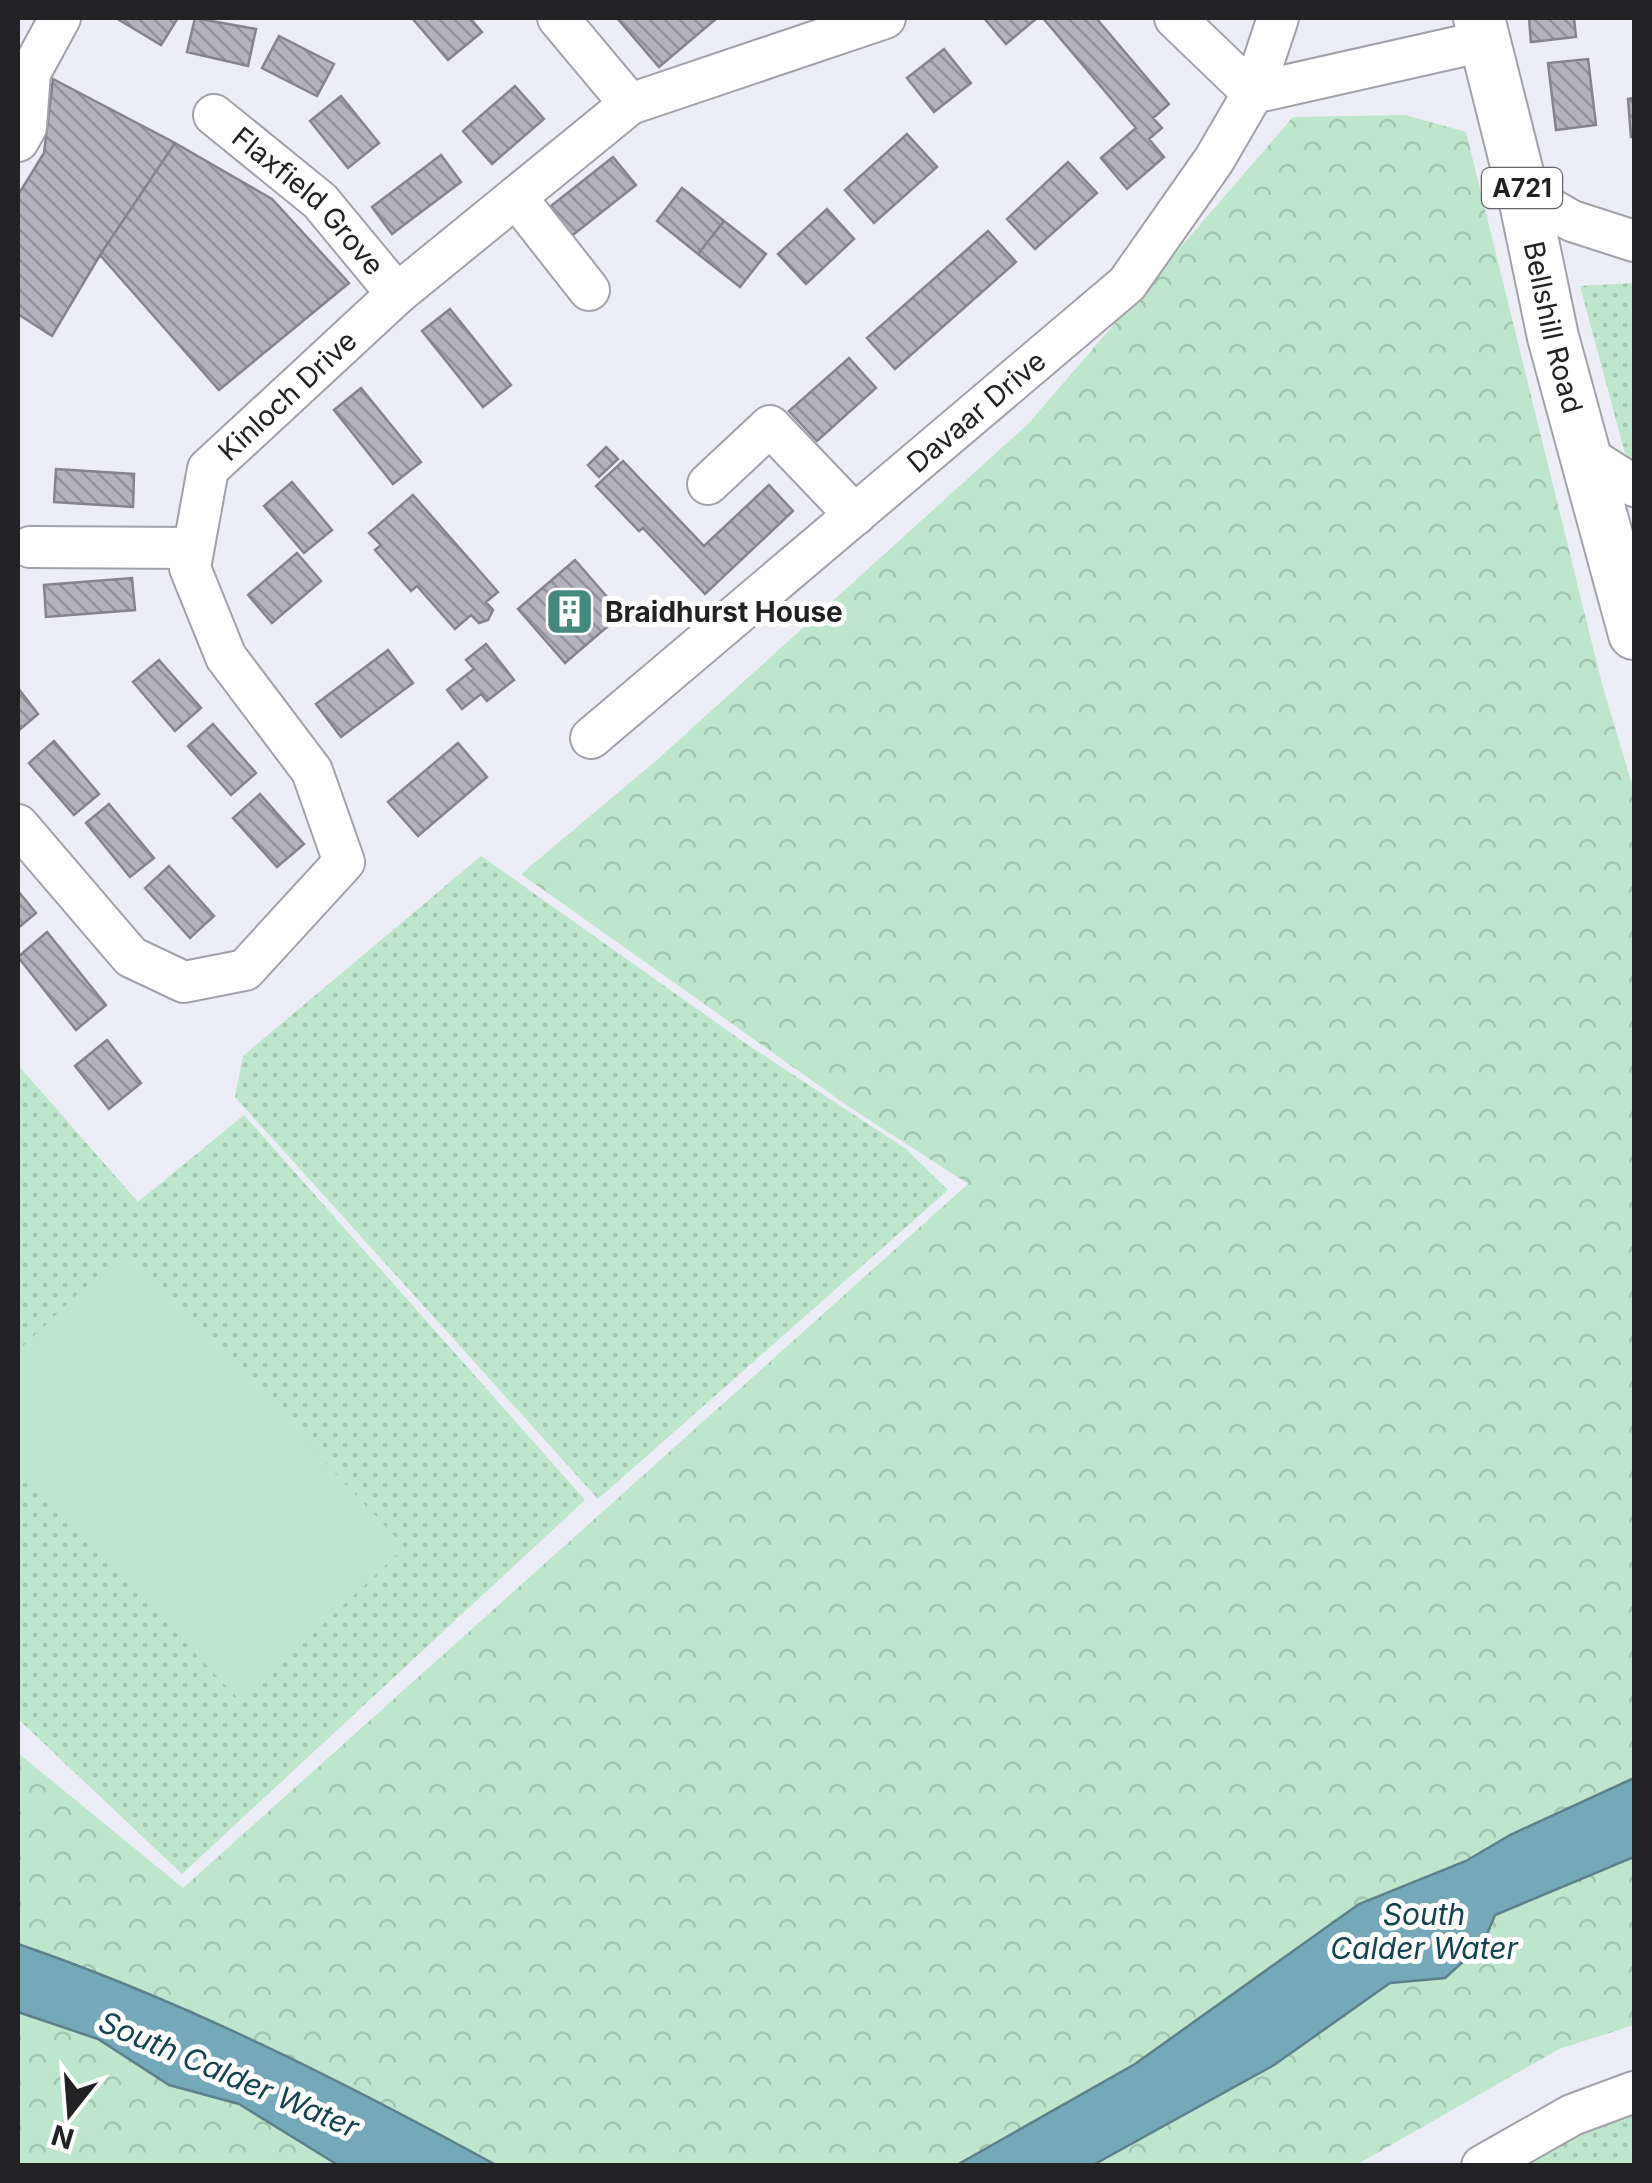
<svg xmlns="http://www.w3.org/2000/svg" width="1652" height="2183" font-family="Inter,sans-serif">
<defs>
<pattern id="green-dots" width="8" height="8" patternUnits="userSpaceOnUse" patternTransform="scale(2.5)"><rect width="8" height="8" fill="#bde6cd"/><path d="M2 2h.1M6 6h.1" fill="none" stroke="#a2c5b0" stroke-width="1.8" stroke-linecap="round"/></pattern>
<pattern id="forest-crowns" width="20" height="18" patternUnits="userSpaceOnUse" patternTransform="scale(2.5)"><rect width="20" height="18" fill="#bde6cd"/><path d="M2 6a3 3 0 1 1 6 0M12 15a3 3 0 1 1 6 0" fill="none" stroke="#a2c5b0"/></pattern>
<pattern id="building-back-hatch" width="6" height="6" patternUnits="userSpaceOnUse" patternTransform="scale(2.5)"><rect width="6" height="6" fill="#b4b3bc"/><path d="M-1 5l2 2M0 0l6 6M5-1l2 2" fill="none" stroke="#929199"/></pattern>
</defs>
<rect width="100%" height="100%" fill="#ededf5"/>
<path fill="url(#green-dots)" d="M 1634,283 L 1634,487 L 1580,286 Z
M 481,856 L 748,1045 L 906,1149 L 948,1190 L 598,1499 L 235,1097 L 243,1056 Z
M 18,1065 L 138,1202 L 244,1115 L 585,1500 L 182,1874 L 18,1719 Z
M 1634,2110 L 1634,2165 L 1516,2166 L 1561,2140 Z"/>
<path fill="url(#forest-crowns)" d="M 1405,115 L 1466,132 L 1602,684 L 1634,791 L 1634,2025 L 1559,2049 L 1356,2165 L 18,2165 L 18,1753 L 183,1888 L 968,1184 L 848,1106 L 521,874 L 657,760 L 1028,424 L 1293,117 Z"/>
<path fill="#bde6cd" d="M 124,1250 L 405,1547 L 241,1702 L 18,1465 L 18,1351 Z"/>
<path fill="#75a9b9" stroke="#5c808c" stroke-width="2.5" d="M 1634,1778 L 1634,1857 L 1495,1915 L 1483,1944 L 1445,1978 L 1390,1983 L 1274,2065 L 1093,2165 L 957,2165 L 1135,2064 L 1359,1904 L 1466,1861 L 1510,1835 Z
M 18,1944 C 184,2001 342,2081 496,2165 L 338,2165 L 239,2104 L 169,2085 L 98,2039 L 18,2012 Z"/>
<path fill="url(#building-back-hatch)" stroke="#85848c" stroke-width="2.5" d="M 116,18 L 178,18 L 161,45 Z
M 195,18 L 256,29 L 248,66 L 187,52 Z
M 412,18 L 470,18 L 482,32 L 448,60 Z
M 617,18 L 717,18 L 659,67 Z
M 984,18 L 1037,18 L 1006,44 Z
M 1043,18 L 1096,18 L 1169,104 L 1153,118 L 1162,128 L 1149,139 L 1164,157 L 1127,189 L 1101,158 L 1136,128 Z
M 1529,18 L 1574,18 L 1576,37 L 1531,42 Z
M 279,36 L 334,64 L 317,96 L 262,68 Z
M 944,49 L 971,83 L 934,112 L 907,78 Z
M 1588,59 L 1596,125 L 1556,130 L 1548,63 Z
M 53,79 L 175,143 L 100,255 L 52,336 L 18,314 L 18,195 L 44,153 Z
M 515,86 L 544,119 L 492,164 L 463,131 Z
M 341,96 L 379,143 L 348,168 L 310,121 Z
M 1634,98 L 1634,137 L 1631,137 L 1628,99 Z
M 907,134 L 937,167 L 874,223 L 845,190 Z
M 175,143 L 272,199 L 349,283 L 219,390 L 100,255 Z
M 441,155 L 461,182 L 392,234 L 372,207 Z
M 613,157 L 636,185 L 569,238 L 546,210 Z
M 1068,162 L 1097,193 L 1035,249 L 1007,219 Z
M 682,188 L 724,221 L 698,254 L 657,221 Z
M 827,209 L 854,239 L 806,284 L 778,254 Z
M 724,221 L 766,254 L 740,287 L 698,254 Z
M 988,231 L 1016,262 L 895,369 L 867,338 Z
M 450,309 L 511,385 L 483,407 L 422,331 Z
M 849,358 L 876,388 L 817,441 L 789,411 Z
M 361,388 L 421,462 L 393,484 L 334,410 Z
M 606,447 L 618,459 L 599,477 L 588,465 Z
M 623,461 L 704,546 L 769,485 L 793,511 L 705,594 L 643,528 L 639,531 L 596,486 Z
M 56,469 L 134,474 L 133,507 L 54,502 Z
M 292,482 L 332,530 L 304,553 L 264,506 Z
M 413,495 L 498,592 L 486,602 L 493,610 L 488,620 L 479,623 L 471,615 L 455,629 L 417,586 L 411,591 L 375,550 L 381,545 L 369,533 Z
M 297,553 L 321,581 L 272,623 L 248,595 Z
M 575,560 L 622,614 L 565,663 L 518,609 Z
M 132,578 L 135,610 L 46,617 L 44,585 Z
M 486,644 L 514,680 L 487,701 L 481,694 L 462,709 L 447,690 L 474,669 L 466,660 Z
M 388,650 L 413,683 L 341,737 L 316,704 Z
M 159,660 L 201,708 L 175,731 L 133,682 Z
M 18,688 L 38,714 L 18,731 Z
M 213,724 L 256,773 L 231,795 L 188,746 Z
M 54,741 L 99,794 L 74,815 L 29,763 Z
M 458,743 L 487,777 L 418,836 L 388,802 Z
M 260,794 L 304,844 L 277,867 L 233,818 Z
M 109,804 L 154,858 L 130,877 L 86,823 Z
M 169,866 L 214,916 L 190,938 L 145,888 Z
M 18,891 L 36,913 L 18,928 Z
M 47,932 L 106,1005 L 76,1030 L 18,957 Z
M 107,1040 L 141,1083 L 109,1109 L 75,1066 Z"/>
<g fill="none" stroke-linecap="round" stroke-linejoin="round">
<defs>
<g id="minor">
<path d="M 558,18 L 630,104"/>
<path d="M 1175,18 L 1253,93 L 1484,41"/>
<path d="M 18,95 L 60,18"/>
<path id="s1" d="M 214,115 L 320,201 L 397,294"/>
<path d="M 18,141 L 26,127 L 30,72"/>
<path d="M 1523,193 L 1572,221 L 1634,241"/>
<path d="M 516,197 L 589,290"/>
<path d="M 1584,454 L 1634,486"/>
<path d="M 708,484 L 770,426 L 855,515"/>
<path d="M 30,547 L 193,548"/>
<path id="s2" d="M 591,738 L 1127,284 L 1214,160 L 1253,93 L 1278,18"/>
<path id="s3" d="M 18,825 L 131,957 L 184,982 L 245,970 L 344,862 L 312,771 L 226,657 L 190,568 L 208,469 L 397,294 L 630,104 L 885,18"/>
<path d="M 1482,2166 L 1572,2115 L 1634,2092"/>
</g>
<g id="major">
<path id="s4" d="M 1479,18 L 1523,193 L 1553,337 L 1634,634"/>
</g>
</defs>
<use href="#minor" stroke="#a1a1a9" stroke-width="44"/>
<use href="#major" stroke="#a1a1a9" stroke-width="54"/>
<use href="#minor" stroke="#fff" stroke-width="40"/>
<use href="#major" stroke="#fff" stroke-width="50"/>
</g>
<defs>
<symbol id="building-square" viewBox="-11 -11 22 22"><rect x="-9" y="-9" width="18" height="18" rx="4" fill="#45897c" stroke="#fff"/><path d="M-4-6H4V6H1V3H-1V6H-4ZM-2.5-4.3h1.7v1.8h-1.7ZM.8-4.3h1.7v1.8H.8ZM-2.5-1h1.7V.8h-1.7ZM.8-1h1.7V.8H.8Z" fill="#fff"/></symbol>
</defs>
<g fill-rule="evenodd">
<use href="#building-square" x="542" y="584" width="55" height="55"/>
</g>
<g text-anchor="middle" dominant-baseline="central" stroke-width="10" stroke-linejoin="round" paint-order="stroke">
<rect fill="#fff" stroke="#646466" stroke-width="2.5" x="1482" y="168" width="80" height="40" rx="8"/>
<g font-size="25" font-weight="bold" fill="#222124">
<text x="1522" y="188">A721</text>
</g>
<g font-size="28" fill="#222124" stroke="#fff">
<text stroke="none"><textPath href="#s1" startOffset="128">Flaxfield Grove</textPath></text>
<text stroke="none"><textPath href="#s4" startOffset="318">Bellshill Road</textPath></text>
<text stroke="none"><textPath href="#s3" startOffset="985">Kinloch Drive</textPath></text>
<text stroke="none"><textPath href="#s2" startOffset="505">Davaar Drive</textPath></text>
</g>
<g font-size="28" font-weight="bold" fill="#222124" stroke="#fff" text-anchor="start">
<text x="605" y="612">Braidhurst House</text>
</g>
<g font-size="30" font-style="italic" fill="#14424f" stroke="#fff">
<text x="1424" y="1914">South<tspan x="1424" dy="34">Calder Water</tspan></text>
<text transform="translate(229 2074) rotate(23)">South Calder Water</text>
</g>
</g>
<rect width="1652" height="2183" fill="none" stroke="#222124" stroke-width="40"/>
<g transform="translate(70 2113) rotate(197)" stroke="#ffffff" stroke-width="8" paint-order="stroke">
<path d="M0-8L18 38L0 25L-18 38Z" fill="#222124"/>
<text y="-15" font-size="28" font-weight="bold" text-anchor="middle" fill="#222124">N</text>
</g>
</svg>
